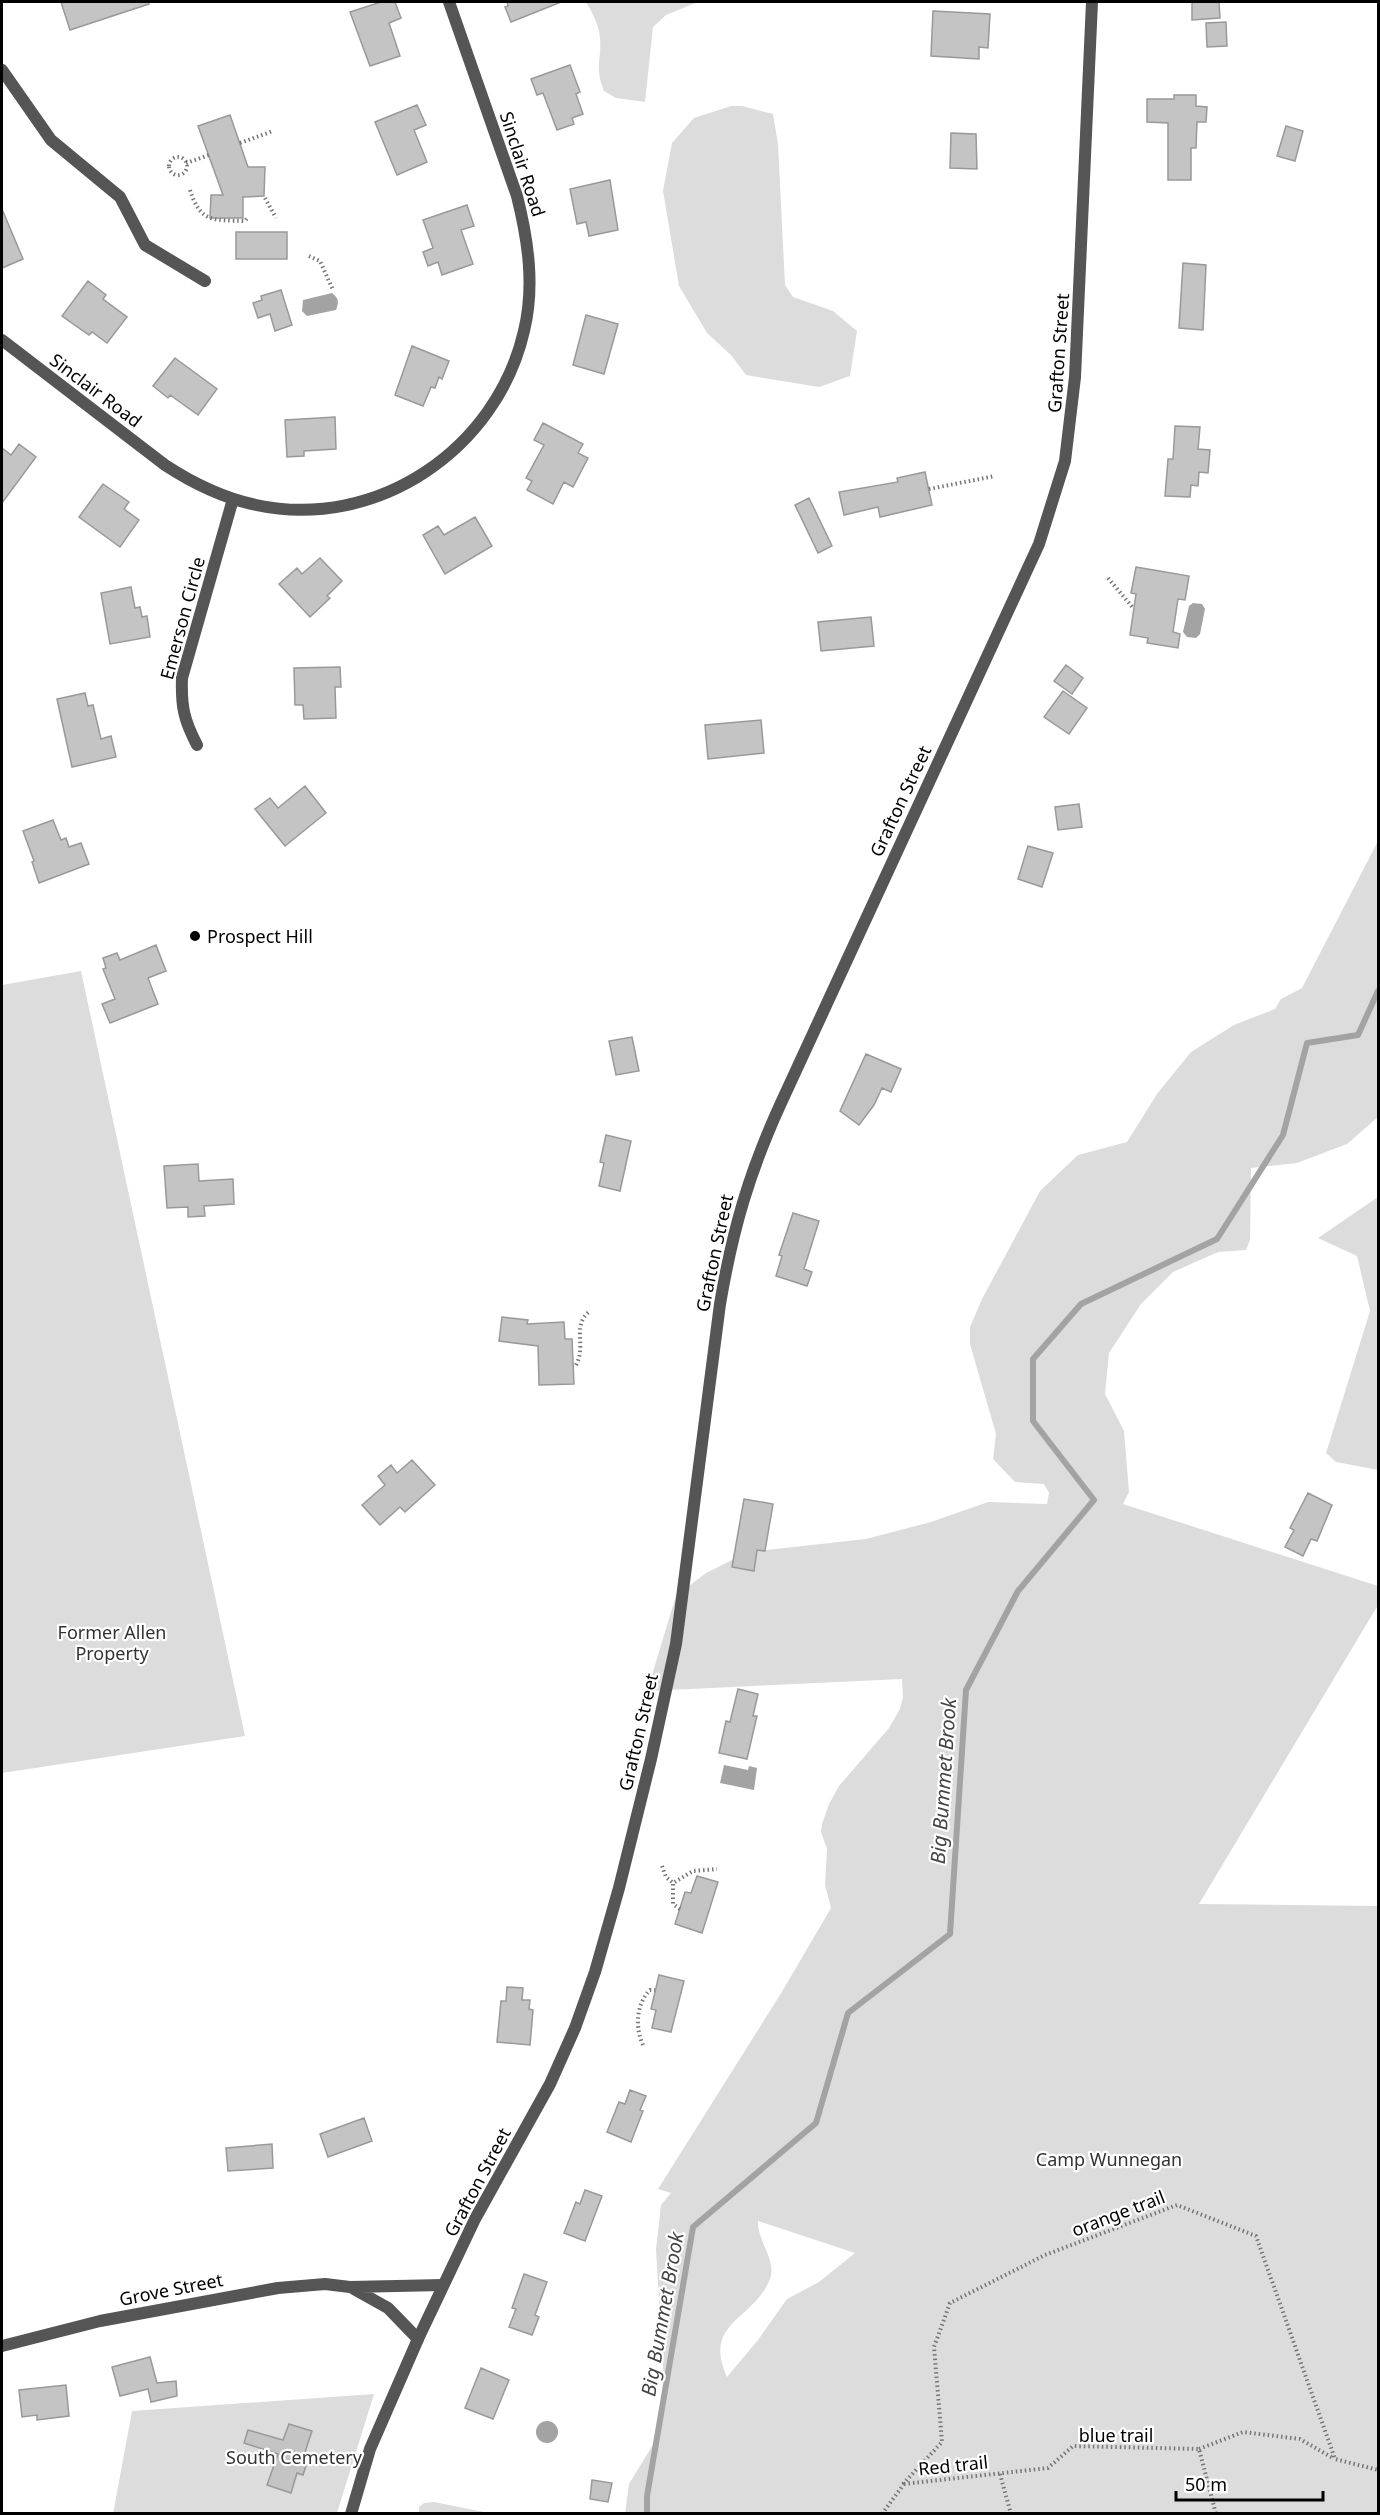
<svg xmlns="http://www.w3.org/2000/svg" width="1380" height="2515" font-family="'Noto Sans',sans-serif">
<rect width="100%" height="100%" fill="#fff"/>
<path fill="#dcdcdc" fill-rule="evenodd" d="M 586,2 L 698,2 L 666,15 L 653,27 L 645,102 L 616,98 L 604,91 C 594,66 602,60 600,38 C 599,25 592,12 586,2 Z
M 731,106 L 742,106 L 773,114 L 778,144 L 785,285 L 793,297 L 833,311 L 857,331 L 850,376 L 819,387 L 746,375 L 731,355 L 707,333 L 679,286 L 663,191 L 672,143 L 694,118 Z
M 1378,841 L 1378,1117 L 1347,1144 L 1297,1163 L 1251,1168 L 1250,1240 L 1246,1250 L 1218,1252 L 1173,1272 L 1141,1304 L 1109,1353 L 1105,1394 L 1124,1431 L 1129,1492 L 1123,1504 L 1378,1586 L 1378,1605 L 1199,1904 L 1378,1906 L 1378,2513 L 625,2514 L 629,2484 L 657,2438 L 664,2413 L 664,2385 L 656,2249 L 661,2205 L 671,2193 L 658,2189 L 780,1995 L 831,1908 L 825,1885 L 827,1849 L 821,1832 L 822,1824 L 829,1804 L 839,1786 L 889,1728 L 900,1709 L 903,1697 L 902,1679 L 647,1691 L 676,1596 L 706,1573 L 736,1558 L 758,1551 L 866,1539 L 931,1522 L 988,1502 L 1047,1504 L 1049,1493 L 1044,1484 L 1015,1482 L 993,1459 L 996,1434 L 970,1344 L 970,1327 L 982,1299 L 1040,1191 L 1078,1155 L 1127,1142 L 1157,1094 L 1191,1052 L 1234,1025 L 1275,1009 L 1281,999 L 1302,988 ZM 758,2221 L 855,2253 L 819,2282 L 787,2299 L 758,2340 L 727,2377 C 702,2322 754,2320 770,2279 C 777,2261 757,2240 758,2221 Z
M 81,971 L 245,1736 L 2,1773 L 2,985 Z
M 1378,1197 L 1378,1470 L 1336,1462 L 1326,1453 L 1370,1311 L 1357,1256 L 1318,1238 Z
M 374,2394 L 337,2513 L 113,2514 L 132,2411 Z
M 434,2502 L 489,2513 L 491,2513 L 419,2513 L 419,2507 L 424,2503 Z"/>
<path fill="#a3a3a3" d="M 332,293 C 339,298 339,302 336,310 L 307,316 L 302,311 L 303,300 Z
M 1193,603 L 1202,604 L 1205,609 L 1200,634 L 1196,638 L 1187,637 L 1183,632 L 1189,606 Z
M 724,1765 L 748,1770 L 749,1766 L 757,1768 L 754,1790 L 720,1783 Z
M536 2432a11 11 0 1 1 22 0a11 11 0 1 1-22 0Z"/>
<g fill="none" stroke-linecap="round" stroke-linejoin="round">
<path stroke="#a3a3a3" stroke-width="6" d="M 647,2514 L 647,2496 L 693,2227 L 816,2123 L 848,2013 L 950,1934 L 966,1690 L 1018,1591 L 1094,1500 L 1033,1421 L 1033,1359 L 1081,1304 L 1217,1239 L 1283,1135 L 1307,1043 L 1358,1035 L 1378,991"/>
</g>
<path fill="#c4c4c4" stroke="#999" stroke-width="1.5" d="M 61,2 L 148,2 L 149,4 L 70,30 Z
M 381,2 L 395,2 L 401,18 L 389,23 L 400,56 L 370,66 L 350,12 Z
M 507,2 L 561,2 L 511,22 L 505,7 L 508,6 Z
M 1192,2 L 1219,2 L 1220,18 L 1192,20 Z
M 933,11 L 990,14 L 988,48 L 979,47 L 979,59 L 931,56 Z
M 1226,22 L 1227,46 L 1207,47 L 1206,23 Z
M 570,65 L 580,92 L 576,94 L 583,114 L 572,118 L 574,124 L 557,130 L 543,93 L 537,95 L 531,79 Z
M 1174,95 L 1196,95 L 1196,106 L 1207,107 L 1206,122 L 1197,122 L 1196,148 L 1191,148 L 1191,180 L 1168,180 L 1168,123 L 1147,122 L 1147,99 L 1174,99 Z
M 417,105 L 426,125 L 414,130 L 427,162 L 397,175 L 375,122 Z
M 230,115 L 248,167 L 265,167 L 264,196 L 243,197 L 243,218 L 210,218 L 211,195 L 223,195 L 198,126 Z
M 1286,126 L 1303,131 L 1295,161 L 1277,156 Z
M 951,133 L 976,134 L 977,169 L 950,168 Z
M 610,180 L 618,230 L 589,236 L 586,222 L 577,224 L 570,189 Z
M 467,205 L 474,226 L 461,230 L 473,264 L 442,275 L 438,262 L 428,266 L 423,252 L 433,248 L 423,220 Z
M 2,209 L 23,259 L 2,268 Z
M 236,232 L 287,232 L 287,259 L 236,259 Z
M 1183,263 L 1206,265 L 1203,330 L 1179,328 Z
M 88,281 L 106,295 L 103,299 L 127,317 L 107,343 L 92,332 L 89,335 L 62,316 Z
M 281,290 L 292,325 L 275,331 L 270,314 L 258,318 L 253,303 L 262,300 L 261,296 Z
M 586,315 L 618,324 L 604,374 L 573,365 Z
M 412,346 L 449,361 L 442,379 L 439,377 L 435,388 L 431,387 L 423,406 L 395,395 Z
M 175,358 L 217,389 L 198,415 L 170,395 L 168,398 L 153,386 Z
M 335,417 L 336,449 L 304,451 L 304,456 L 287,457 L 285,420 Z
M 543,423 L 583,444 L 578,453 L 588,458 L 573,487 L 564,482 L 553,504 L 527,490 L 532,481 L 526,478 L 544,445 L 534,440 Z
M 1175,426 L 1200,427 L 1198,449 L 1210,450 L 1208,473 L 1199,472 L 1198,486 L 1191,485 L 1190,497 L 1165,496 L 1168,459 L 1173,459 Z
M 19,444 L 36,457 L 2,503 L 2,448 L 11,455 Z
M 925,472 L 932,505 L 880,517 L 878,507 L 844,515 L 839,492 L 898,482 L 897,478 Z
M 103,484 L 129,502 L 124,509 L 139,520 L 120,547 L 79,517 Z
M 809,498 L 832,546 L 818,553 L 795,505 Z
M 475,517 L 492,546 L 445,574 L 423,535 L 438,526 L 444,535 Z
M 320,558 L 342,581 L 327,596 L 330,598 L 310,617 L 279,584 L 297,568 L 302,574 Z
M 1136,567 L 1189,576 L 1185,600 L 1178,599 L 1173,632 L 1180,634 L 1178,648 L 1147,643 L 1148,638 L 1130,635 L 1136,594 L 1131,593 Z
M 131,587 L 135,608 L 140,607 L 142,617 L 147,616 L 150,637 L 110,644 L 101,593 Z
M 871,617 L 874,646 L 821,651 L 818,622 Z
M 1066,665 L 1083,678 L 1072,694 L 1054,681 Z
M 340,667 L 341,687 L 335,687 L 336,718 L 304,719 L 303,705 L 295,705 L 294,668 Z
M 1063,691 L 1087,708 L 1069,734 L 1044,717 Z
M 85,693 L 88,706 L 93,705 L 101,739 L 111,736 L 116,757 L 72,767 L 57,699 Z
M 761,720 L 764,753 L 708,759 L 705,725 Z
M 305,786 L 326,813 L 285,846 L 255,809 L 270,798 L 278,808 Z
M 1079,804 L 1082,827 L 1058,830 L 1055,807 Z
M 53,820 L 61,840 L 66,838 L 69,847 L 81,843 L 89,864 L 39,883 L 32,862 L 34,861 L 23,831 Z
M 1028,846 L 1053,853 L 1042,887 L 1018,879 Z
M 156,945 L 166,971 L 148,978 L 158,1004 L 110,1023 L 102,1004 L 115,999 L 103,969 L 106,968 L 103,958 L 117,953 L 120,960 Z
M 632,1037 L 639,1071 L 616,1075 L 609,1041 Z
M 866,1054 L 901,1069 L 891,1092 L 882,1088 L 874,1105 L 859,1125 L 840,1111 Z
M 606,1135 L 631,1141 L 620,1191 L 599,1186 L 604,1163 L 600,1162 Z
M 198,1164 L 199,1181 L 233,1179 L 234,1204 L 204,1206 L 205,1216 L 188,1217 L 188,1207 L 167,1208 L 164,1166 Z
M 793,1213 L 819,1221 L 804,1269 L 812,1272 L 807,1286 L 776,1276 L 782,1256 L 779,1255 Z
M 502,1317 L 528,1320 L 527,1324 L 564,1322 L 565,1339 L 572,1339 L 574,1384 L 539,1385 L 538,1346 L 499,1341 Z
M 412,1460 L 435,1485 L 405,1512 L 400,1507 L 380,1525 L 362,1505 L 385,1485 L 378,1476 L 391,1465 L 397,1473 Z
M 1308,1493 L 1332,1505 L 1317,1541 L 1311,1539 L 1303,1556 L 1285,1547 L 1294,1530 L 1290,1528 Z
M 744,1499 L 773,1504 L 765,1551 L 757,1550 L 754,1571 L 732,1567 Z
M 738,1689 L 758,1694 L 753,1716 L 757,1716 L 747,1759 L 719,1753 L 726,1721 L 730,1722 Z
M 697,1876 L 718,1882 L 702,1933 L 675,1924 L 685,1892 L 691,1893 Z
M 659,1975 L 684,1981 L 671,2032 L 652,2028 L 656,2010 L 651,2009 Z
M 507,1987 L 523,1988 L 522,2000 L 530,2000 L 529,2009 L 533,2010 L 530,2045 L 497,2042 L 501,2001 L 506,2001 Z
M 630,2090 L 646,2096 L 640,2110 L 643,2111 L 631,2142 L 607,2132 L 619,2102 L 625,2104 Z
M 364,2118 L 372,2141 L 328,2157 L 320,2134 Z
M 272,2144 L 273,2168 L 228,2171 L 226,2148 Z
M 585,2190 L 602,2196 L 585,2241 L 564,2233 L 576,2202 L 580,2204 Z
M 524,2274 L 547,2282 L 535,2315 L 539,2317 L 532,2335 L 509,2327 L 516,2309 L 512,2308 Z
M 150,2357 L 157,2383 L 176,2381 L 177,2396 L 151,2402 L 148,2389 L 120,2396 L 112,2367 Z
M 481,2368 L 509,2380 L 493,2419 L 465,2408 Z
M 66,2385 L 69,2416 L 37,2420 L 37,2415 L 22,2417 L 19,2390 Z
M 289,2424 L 312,2431 L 305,2452 L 310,2454 L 303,2475 L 297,2473 L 291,2493 L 267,2485 L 278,2454 L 244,2443 L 248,2430 L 283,2440 Z
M 592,2480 L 612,2483 L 608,2502 L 590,2499 Z"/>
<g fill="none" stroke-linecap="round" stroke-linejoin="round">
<path stroke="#777" stroke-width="4" stroke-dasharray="1.5 3" stroke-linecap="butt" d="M 240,143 L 273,131
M169 166a9 9 0 1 1 18 0a9 9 0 1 1-18 0Z
M 186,163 L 209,155
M 190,190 C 200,223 214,220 245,221 L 248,217
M 265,198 L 276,218
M 309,256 L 320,261 L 333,290
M 929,489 L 995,476
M 1108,578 L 1134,609
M 576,1365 C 587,1345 571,1326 590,1311
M 662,1866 L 666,1877 L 673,1883
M 680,1909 L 673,1904 L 673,1883 L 693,1871 L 717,1869
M 643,2045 C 635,2028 636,2004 650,1990 L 655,1990
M 1199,2449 L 1243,2432 L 1300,2439 L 1333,2458
M 1000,2474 L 1011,2514
M 903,2484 L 942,2442 L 934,2347 L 950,2303 L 1045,2255 L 1177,2205 L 1256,2236 L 1335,2459 L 1378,2470
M 904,2484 L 1048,2468 L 1073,2446 L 1199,2449 L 1216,2514
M 882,2514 L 904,2484"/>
<path stroke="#555" stroke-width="12" d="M 2,70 L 51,140 L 120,197 L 145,245 L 205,281"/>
<path stroke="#555" stroke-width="12" d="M 2,340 L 165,465 C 194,484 223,498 256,505 C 377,531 497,449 524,331 C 535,286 528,240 517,196 L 449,2
M 197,745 C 184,720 181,707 182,678 L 233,499
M 354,2289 L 388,2308 L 418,2339
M 2,2346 L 100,2321 L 278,2288 L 325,2284 L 350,2287 L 443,2285"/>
<path stroke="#555" stroke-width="12" d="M 351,2514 L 370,2449 L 418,2339 L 475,2219 L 550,2084 L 575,2028 L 595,1972 L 619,1888 L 651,1759 L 676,1644 L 720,1304 C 733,1228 749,1173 781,1103 L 1039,544 L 1065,461 L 1075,377 L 1092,2"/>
</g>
<circle fill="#000" stroke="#fff" stroke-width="2" cx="195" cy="936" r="6"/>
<g text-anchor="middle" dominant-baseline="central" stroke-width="4.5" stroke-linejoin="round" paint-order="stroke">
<g font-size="18" fill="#000" stroke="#fff">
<text transform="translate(523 164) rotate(72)">Sinclair Road</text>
<text transform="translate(1058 353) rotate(-86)">Grafton Street</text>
<text transform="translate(96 390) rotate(37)">Sinclair Road</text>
<text transform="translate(182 618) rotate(-75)">Emerson Circle</text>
<text transform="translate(900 801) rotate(-65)">Grafton Street</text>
<text transform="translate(714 1253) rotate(-78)">Grafton Street</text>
<text transform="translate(638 1732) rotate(-77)">Grafton Street</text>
<text transform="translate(477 2182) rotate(-62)">Grafton Street</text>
<text transform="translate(1118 2213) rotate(-21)">orange trail</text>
<text transform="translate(171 2289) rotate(-11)">Grove Street</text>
<text x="1116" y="2435">blue trail</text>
<text transform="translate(953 2465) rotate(-6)">Red trail</text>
</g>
<g font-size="18" fill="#000" stroke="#fff" text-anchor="start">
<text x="207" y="936">Prospect Hill</text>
</g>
<g font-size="18" fill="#333" stroke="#fff">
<text x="112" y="1632">Former Allen<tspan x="112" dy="21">Property</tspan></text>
<text x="1109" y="2159">Camp Wunnegan</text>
<text x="294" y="2457">South Cemetery</text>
</g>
<g font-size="20" font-style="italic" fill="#444" stroke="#fff">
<text transform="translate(943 1781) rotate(-86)">Big Bummet Brook</text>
<text transform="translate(662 2314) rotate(-80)">Big Bummet Brook</text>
</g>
</g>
<rect width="1380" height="2515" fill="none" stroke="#000000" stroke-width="6"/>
<path d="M1176 2491v9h147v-9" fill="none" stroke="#000000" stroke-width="3"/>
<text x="1185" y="2491" font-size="18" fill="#000000" stroke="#ffffff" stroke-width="4.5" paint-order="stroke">50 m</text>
</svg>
